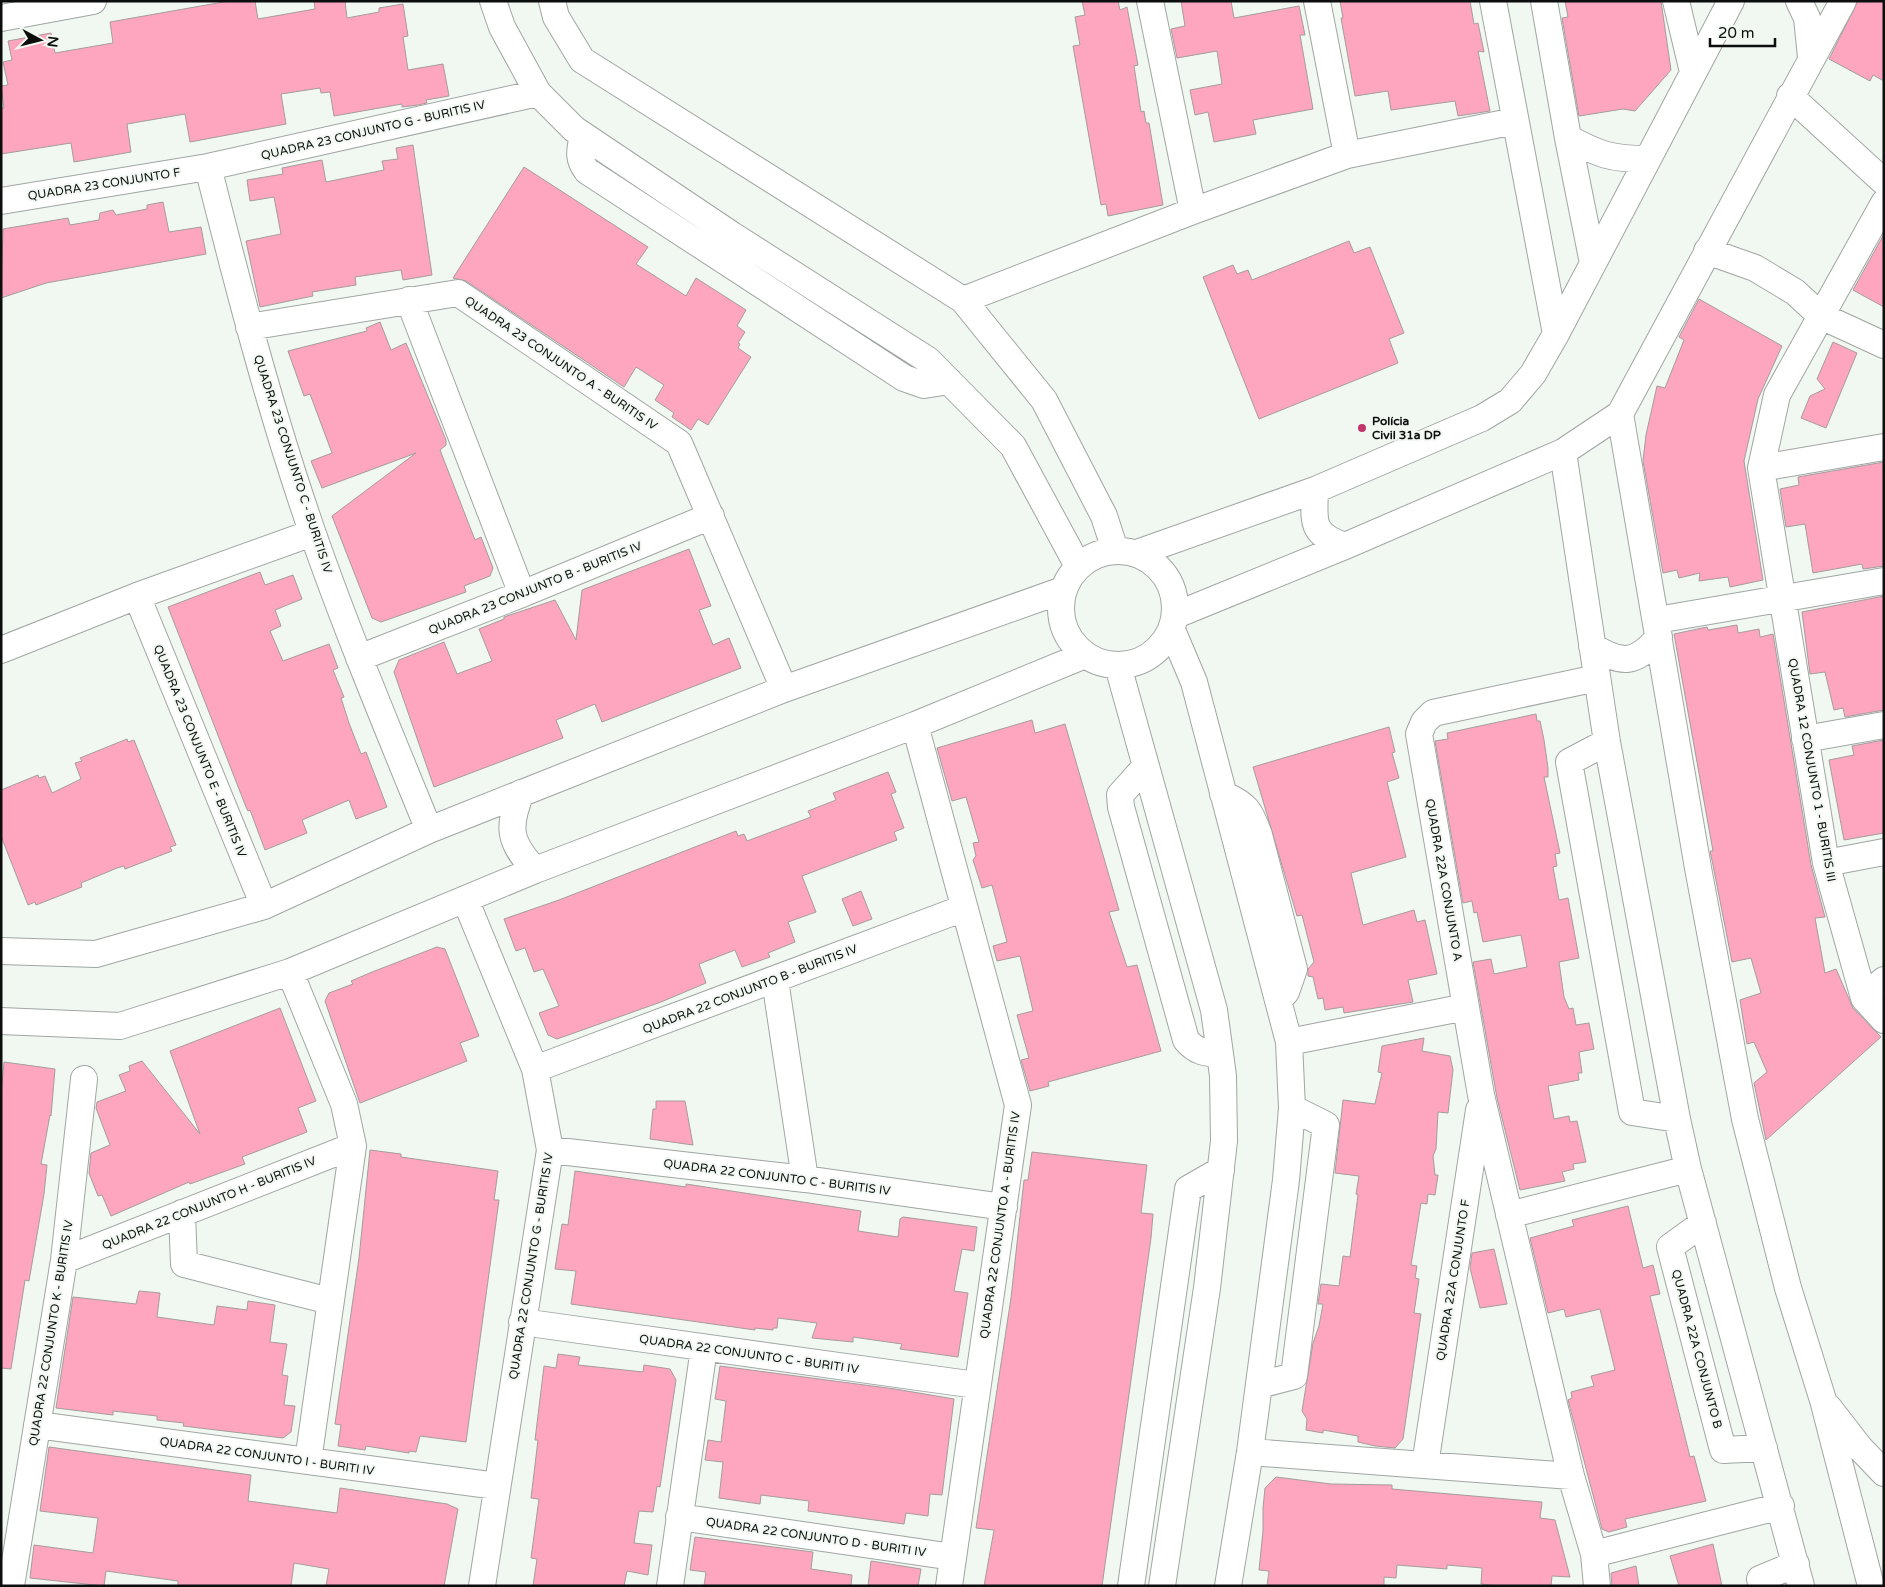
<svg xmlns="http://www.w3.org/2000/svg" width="1885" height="1587" font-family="'Varela Round',sans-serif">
<rect width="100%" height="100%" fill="#f1f7f1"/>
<path fill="#fea5bf" stroke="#a49c9e" d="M 229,1 L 255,1 L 258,19 L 315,9 L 314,1 L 345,1 L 347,18 L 379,12 L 379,8 L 403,4 L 408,36 L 403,37 L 408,70 L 443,64 L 449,96 L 426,100 L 427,103 L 418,105 L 402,107 L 402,104 L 334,116 L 330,92 L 321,93 L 320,88 L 281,94 L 286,124 L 190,142 L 185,114 L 127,124 L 131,152 L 74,162 L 71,143 L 1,154 L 1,108 L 4,108 L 1,86 L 8,85 L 3,62 L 12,60 L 8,41 L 51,33 L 55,53 L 113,43 L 110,22 Z
M 1082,1 L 1118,1 L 1120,10 L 1127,7 L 1138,65 L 1134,66 L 1141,112 L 1144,111 L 1146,123 L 1149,123 L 1163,205 L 1108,216 L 1106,204 L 1101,205 L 1073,46 L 1080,45 L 1075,17 L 1085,15 Z
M 1181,1 L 1231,1 L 1234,18 L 1299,6 L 1305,35 L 1300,35 L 1313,109 L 1253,120 L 1256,134 L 1214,142 L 1208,112 L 1195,115 L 1190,90 L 1222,84 L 1217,51 L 1177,58 L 1171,29 L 1185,26 Z
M 1340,1 L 1470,1 L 1474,24 L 1478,23 L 1484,52 L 1478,51 L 1490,111 L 1458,116 L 1455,101 L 1391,110 L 1388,91 L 1355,96 L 1341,18 L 1343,18 Z
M 1565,1 L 1661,1 L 1671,70 L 1635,111 L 1623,109 L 1579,116 L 1562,18 L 1568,17 Z
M 1858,1 L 1884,1 L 1884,81 L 1873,75 L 1870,81 L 1829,59 Z
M 413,145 L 432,275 L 403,280 L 401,270 L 355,277 L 356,285 L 312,292 L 313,296 L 260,307 L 246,241 L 281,234 L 274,197 L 250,201 L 247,180 L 283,174 L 282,168 L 322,160 L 326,182 L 384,170 L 382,161 L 398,159 L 396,148 Z
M 524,167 L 648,247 L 636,264 L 686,296 L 696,278 L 746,310 L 737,326 L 745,332 L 738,343 L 740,344 L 738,348 L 751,357 L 708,425 L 698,419 L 691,430 L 672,417 L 674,413 L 655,400 L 664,385 L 636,367 L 624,387 L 466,281 L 453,278 Z
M 163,202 L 169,232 L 201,227 L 206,254 L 46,283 L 1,298 L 3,229 L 68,218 L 70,225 L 99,220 L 100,213 L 113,210 L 116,215 L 147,209 L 147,205 Z
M 1884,234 L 1884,307 L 1853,290 Z
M 1349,241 L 1354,253 L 1370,247 L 1404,333 L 1389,339 L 1398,363 L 1259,419 L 1203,277 L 1233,265 L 1237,274 L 1248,270 L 1252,280 Z
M 1699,299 L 1782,346 L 1758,399 L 1744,461 L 1763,580 L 1730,587 L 1728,577 L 1699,581 L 1700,573 L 1679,578 L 1677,570 L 1663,573 L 1643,461 L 1646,435 L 1657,386 L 1665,388 L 1684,340 L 1679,337 Z
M 380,322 L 391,350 L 406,343 L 446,440 L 446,445 L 440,450 L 475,540 L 481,537 L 493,568 L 490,576 L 464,586 L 466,592 L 381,622 L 372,618 L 332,516 L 416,453 L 322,488 L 311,461 L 332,453 L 310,394 L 304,396 L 288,351 L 367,331 L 366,328 Z
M 1833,342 L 1857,353 L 1826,428 L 1801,418 L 1810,396 L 1825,389 L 1817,379 Z
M 1884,462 L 1884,566 L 1863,569 L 1862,564 L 1813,573 L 1805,524 L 1786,527 L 1780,489 L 1799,485 L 1798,477 Z
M 689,549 L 711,606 L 699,610 L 713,645 L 729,638 L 741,668 L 602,722 L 595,704 L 556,720 L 563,738 L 434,787 L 394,672 L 399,660 L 444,642 L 457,674 L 492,661 L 479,629 L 504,619 L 504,617 L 555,600 L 576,640 L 582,590 Z
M 260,572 L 265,585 L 293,575 L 302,599 L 275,610 L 281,626 L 270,631 L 283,661 L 329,644 L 338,668 L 333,670 L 344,697 L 341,698 L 349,723 L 361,754 L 366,752 L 387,807 L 356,819 L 349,800 L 302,820 L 307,833 L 265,850 L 250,810 L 248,811 L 246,807 L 168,607 Z
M 1884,596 L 1884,710 L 1845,717 L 1843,708 L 1834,710 L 1825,672 L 1810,674 L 1802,612 Z
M 1737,625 L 1738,633 L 1759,629 L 1760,637 L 1773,634 L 1811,865 L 1825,917 L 1815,918 L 1825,973 L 1836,969 L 1853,1008 L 1881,1037 L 1766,1140 L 1754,1083 L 1767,1072 L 1754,1042 L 1747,1044 L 1740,1000 L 1761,993 L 1751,958 L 1732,962 L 1713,865 L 1710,851 L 1713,851 L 1674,634 L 1707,627 L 1708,630 Z
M 1536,714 L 1537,721 L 1540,721 L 1544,740 L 1548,768 L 1548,777 L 1544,777 L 1560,853 L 1555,854 L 1557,866 L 1553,867 L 1559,900 L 1568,898 L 1579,958 L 1559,962 L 1564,997 L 1569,1009 L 1573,1008 L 1576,1025 L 1589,1023 L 1594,1049 L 1579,1052 L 1582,1073 L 1578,1073 L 1579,1080 L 1548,1086 L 1554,1119 L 1569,1116 L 1570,1122 L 1577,1121 L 1586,1162 L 1573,1164 L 1574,1169 L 1562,1172 L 1565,1181 L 1520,1190 L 1497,1098 L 1473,962 L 1491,959 L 1494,974 L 1527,967 L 1521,935 L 1483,942 L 1477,912 L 1474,913 L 1472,901 L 1463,903 L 1435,741 L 1448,739 L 1447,733 Z
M 1032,720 L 1035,733 L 1065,724 L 1119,910 L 1109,912 L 1127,967 L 1137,965 L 1161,1051 L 1048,1082 L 1049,1086 L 1030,1091 L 1021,1060 L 1029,1058 L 1017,1015 L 1033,1011 L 1020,956 L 997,961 L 993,946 L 1007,942 L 992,885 L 982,888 L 973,860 L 976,856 L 973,843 L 979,842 L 966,797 L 952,801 L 937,748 Z
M 1389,727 L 1395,752 L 1392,753 L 1399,778 L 1387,782 L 1406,857 L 1351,873 L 1363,925 L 1414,910 L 1417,922 L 1425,920 L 1437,974 L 1408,980 L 1413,1002 L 1344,1013 L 1343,1007 L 1325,1010 L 1323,998 L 1318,999 L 1313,977 L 1308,976 L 1308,969 L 1314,962 L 1302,915 L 1297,916 L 1253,767 Z
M 127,739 L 128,742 L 134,740 L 176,845 L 170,847 L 172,851 L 125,869 L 124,866 L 117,868 L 81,883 L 82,887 L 36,905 L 35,902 L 28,905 L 1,836 L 1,790 L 38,775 L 39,778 L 45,776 L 52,793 L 81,779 L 75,763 L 82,761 L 80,758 Z
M 1884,740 L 1884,833 L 1844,840 L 1829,760 L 1854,755 L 1852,746 Z
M 888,772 L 896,792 L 891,794 L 904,828 L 894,832 L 897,840 L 802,876 L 816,912 L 788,922 L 795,942 L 768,953 L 770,957 L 742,967 L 735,950 L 699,964 L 706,983 L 661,1002 L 557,1039 L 548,1035 L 539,1013 L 559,1006 L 543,969 L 534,972 L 525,948 L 516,951 L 504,919 L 559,900 L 736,831 L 738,836 L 744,834 L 747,841 L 811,817 L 808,811 L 836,800 L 833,793 Z
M 861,891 L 872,919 L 853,926 L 842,899 Z
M 437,947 L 445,949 L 479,1036 L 460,1043 L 467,1061 L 360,1103 L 325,1001 L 329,993 L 353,984 L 351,981 L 372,972 Z
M 280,1008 L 316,1101 L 298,1108 L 307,1132 L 242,1157 L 245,1164 L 190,1184 L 189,1182 L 111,1216 L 102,1195 L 98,1196 L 89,1173 L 91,1153 L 110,1145 L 96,1108 L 97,1102 L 126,1091 L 119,1075 L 130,1071 L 129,1066 L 142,1061 L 200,1134 L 170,1051 Z
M 1424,1038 L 1422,1051 L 1450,1056 L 1453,1070 L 1448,1113 L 1438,1112 L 1436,1149 L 1433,1156 L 1435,1175 L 1438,1175 L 1435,1195 L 1428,1194 L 1427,1204 L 1421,1203 L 1411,1265 L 1417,1266 L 1415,1278 L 1419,1279 L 1414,1313 L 1421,1314 L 1403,1439 L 1395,1448 L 1375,1446 L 1358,1442 L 1358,1436 L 1323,1430 L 1323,1433 L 1306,1430 L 1307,1419 L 1302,1411 L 1313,1343 L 1319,1326 L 1323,1304 L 1318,1304 L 1321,1284 L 1339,1286 L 1343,1256 L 1350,1257 L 1358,1195 L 1356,1194 L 1359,1176 L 1335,1173 L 1343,1100 L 1375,1104 L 1382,1073 L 1378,1072 L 1382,1046 Z
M 4,1062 L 55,1069 L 51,1116 L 50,1115 L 41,1164 L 47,1165 L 44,1194 L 29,1281 L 25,1280 L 11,1369 L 1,1368 L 1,1094 Z
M 656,1101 L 685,1101 L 693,1145 L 650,1139 L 653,1109 L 656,1109 Z
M 370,1150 L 401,1154 L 401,1157 L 498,1171 L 494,1200 L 499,1200 L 466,1442 L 420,1436 L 416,1452 L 409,1451 L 409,1453 L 366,1446 L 365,1450 L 338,1446 L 341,1425 L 335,1424 L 359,1258 Z
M 1032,1152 L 1147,1165 L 1141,1213 L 1153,1214 L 1151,1238 L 1102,1586 L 984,1586 L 994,1530 L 976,1528 L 1011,1298 L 1024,1180 L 1028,1180 Z
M 575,1171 L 686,1187 L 686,1184 L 861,1211 L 858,1231 L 898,1237 L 900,1219 L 903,1217 L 977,1227 L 974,1251 L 962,1249 L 954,1291 L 968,1293 L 958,1357 L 900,1349 L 902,1344 L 853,1337 L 853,1342 L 812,1338 L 817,1323 L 778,1318 L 777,1328 L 773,1328 L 773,1330 L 755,1328 L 755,1330 L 571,1304 L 576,1271 L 555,1269 L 562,1224 L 568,1225 Z
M 1628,1206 L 1643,1268 L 1653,1265 L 1660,1294 L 1650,1296 L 1690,1457 L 1694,1456 L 1706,1501 L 1625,1519 L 1627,1527 L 1609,1532 L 1602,1529 L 1568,1400 L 1572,1398 L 1571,1392 L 1594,1386 L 1591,1376 L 1615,1370 L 1600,1309 L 1566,1317 L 1564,1309 L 1548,1313 L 1530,1238 L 1574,1226 L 1572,1220 Z
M 1494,1249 L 1507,1304 L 1480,1308 L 1470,1268 L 1472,1253 Z
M 139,1291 L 160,1293 L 157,1317 L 214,1325 L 217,1306 L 247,1310 L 248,1301 L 275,1305 L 270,1342 L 287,1344 L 282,1375 L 288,1376 L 284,1405 L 295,1406 L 291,1432 L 283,1438 L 183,1426 L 184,1423 L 157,1420 L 157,1416 L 113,1411 L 113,1415 L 56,1408 L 73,1297 L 136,1304 Z
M 558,1354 L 580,1357 L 578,1365 L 643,1372 L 644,1365 L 670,1369 L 676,1380 L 660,1487 L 657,1486 L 653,1512 L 639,1511 L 634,1543 L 652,1545 L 648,1575 L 627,1571 L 624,1586 L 533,1586 L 537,1559 L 531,1558 L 539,1499 L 531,1498 L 538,1440 L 535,1440 L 544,1366 L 556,1368 Z
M 720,1366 L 895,1389 L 954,1399 L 942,1495 L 930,1494 L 928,1516 L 906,1513 L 904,1524 L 808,1511 L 809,1501 L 761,1495 L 760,1504 L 719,1498 L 723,1462 L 705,1460 L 708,1440 L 721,1442 L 726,1401 L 715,1399 Z
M 49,1447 L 251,1475 L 248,1501 L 337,1513 L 340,1488 L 447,1504 L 458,1509 L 444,1586 L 326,1586 L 329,1569 L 294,1563 L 291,1586 L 178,1586 L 178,1581 L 106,1571 L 104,1586 L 30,1578 L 34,1545 L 93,1553 L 98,1518 L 40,1511 Z
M 1276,1477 L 1331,1484 L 1392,1485 L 1392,1489 L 1542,1502 L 1540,1518 L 1555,1520 L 1570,1577 L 1552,1576 L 1551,1586 L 1500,1586 L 1481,1584 L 1482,1568 L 1447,1565 L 1447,1569 L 1397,1565 L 1396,1578 L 1384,1577 L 1384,1586 L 1267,1586 L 1269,1571 L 1259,1570 L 1263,1531 L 1263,1508 L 1265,1488 Z
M 695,1537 L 813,1552 L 811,1569 L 852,1575 L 851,1586 L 704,1586 L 706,1572 L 690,1570 Z
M 1713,1544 L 1722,1586 L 1679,1586 L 1670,1556 Z
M 871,1561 L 921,1569 L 918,1586 L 868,1586 Z
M 1636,1566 L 1639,1586 L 1612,1586 L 1611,1573 Z"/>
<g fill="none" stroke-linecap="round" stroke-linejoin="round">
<defs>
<path id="minor" d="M 493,1 L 502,27 L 538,93 L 574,129 L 732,235 L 928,360 L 1013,446 L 1078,566
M 552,1 L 556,17 L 582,60 L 963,300 L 1044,400 L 1104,516 L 1115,550
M 1150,1 L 1193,211
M 1317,1 L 1347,155
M 1493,1 L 1556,334
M 1544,1 L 1568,138 L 1593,263
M 1676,1 L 1693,72
M 1799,1 L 1807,18 L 1811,57
M 1,18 L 93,1
M 1790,96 L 1884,182
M 583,135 C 580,150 577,158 587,171 L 904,378 L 924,385 L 949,381
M 1568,138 C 1600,155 1611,159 1647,159
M 208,167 C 239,290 271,414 313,534 C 348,634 389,732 429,830
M 1,201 L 208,167 L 538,93
M 1884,203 L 1777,395 L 1761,468 L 1826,863 L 1864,998 L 1884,1020
M 1707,251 L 1755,268 L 1795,292 L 1821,316 L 1884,345
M 409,300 L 522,594
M 963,300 L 1193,211 L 1347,155 L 1515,121
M 249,327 L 458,293 L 679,443 L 784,689
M 1620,414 L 1698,868 L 1745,1119 L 1788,1288 L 1823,1400 L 1871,1586
M 1563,452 L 1607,742 L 1677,1119 L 1688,1169 L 1801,1586
M 1761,468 L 1884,447
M 1315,490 C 1314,522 1310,534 1345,546
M1061 608a57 57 0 1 1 114 0a57 57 0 1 1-114 0Z
M 1137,553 L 1315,490 L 1482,418 L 1510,401 L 1533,374 L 1556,334 L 1731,1
M 137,596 L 264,906
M 1176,615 L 1345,546 L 1563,452 L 1620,414 L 1843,1
M 1657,620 L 1884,581
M 1172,630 L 1194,682 L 1289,1042 L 1292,1108 L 1286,1180 L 1250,1452 L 1228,1586
M 1592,646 C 1622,665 1636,664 1659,637
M 1,650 L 137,596 L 312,533
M 359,658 L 522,594 L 711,516
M 1118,666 L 1214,1010 L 1223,1076 L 1224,1141 L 1207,1288 L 1162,1586
M 915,725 L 1018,1105 L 949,1586
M 1805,739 L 1884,725
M 1607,742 L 1569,762 L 1632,1112 L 1677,1119
M 1146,766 L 1120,795 L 1121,807 L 1186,1040 C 1196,1052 1205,1053 1220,1054
M 521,793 C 507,828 509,842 535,870
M 1223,794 C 1247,805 1250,810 1259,835 L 1294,969 L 1286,992 L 1278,1000
M 1826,863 L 1884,852
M 465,899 L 535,1069 L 550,1150 L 482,1586
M 1,951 L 96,954 L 264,906 L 429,830 L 784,689 L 1063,590
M 290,972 L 344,1104 L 353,1146 L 308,1461
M 775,980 L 805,1179
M 1864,998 L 1884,980
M 1,1021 L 120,1026 L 290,972 L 535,870 L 915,725 L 1085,655
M 1289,1042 L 1466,1007
M 535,1069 L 964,908
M 550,1150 L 805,1179 L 1004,1207
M 182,1213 L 184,1264 L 330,1301
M 1509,1215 L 1688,1169
M 1703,1223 L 1670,1247 L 1723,1450 L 1764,1448
M 64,1260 L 353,1146
M 522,1322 L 976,1385
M 1259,1385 L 1294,1376 L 1326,1125 L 1292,1108
M 1829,1408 L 1860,1448 L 1884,1473
M 37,1425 L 497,1486
M 1250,1452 L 1571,1476
M 1425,1465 L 1479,1110
M 679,1517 L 953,1557
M 1594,1554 L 1781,1506
M 11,1586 L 64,1260 L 84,1079
M 670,1586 L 704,1348
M 1131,1586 L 1188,1189 L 1221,1170
M 1597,1586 L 1594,1554 L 1571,1476 L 1481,1095 L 1419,734 L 1424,722 L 1433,713 L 1597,678
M 1762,1586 L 1760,1579 L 1796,1564"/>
</defs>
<use href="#minor" stroke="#a0a6a1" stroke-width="28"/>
<use href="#minor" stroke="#fff" stroke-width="26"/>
</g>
<circle fill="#c0356d" stroke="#f1f7f1" stroke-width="2" cx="1362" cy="428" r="5"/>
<g text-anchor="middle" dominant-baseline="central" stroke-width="4" stroke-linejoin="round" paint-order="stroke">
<g font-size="12" fill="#0c0e0d" stroke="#f1f7f1">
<text transform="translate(373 130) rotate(-13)">QUADRA 23 CONJUNTO G - BURITIS IV</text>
<text transform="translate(104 184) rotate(-9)">QUADRA 23 CONJUNTO F</text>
<text transform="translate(561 363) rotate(34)">QUADRA 23 CONJUNTO A - BURITIS IV</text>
<text transform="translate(293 464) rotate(72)">QUADRA 23 CONJUNTO C - BURITIS IV</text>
<text transform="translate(535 588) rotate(-22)">QUADRA 23 CONJUNTO B - BURITIS IV</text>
<text transform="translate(200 751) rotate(68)">QUADRA 23 CONJUNTO E - BURITIS IV</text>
<text transform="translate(1812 770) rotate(80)">QUADRA 12 CONJUNTO 1 - BURITIS III</text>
<text transform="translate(1444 880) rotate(80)">QUADRA 22A CONJUNTO A</text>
<text transform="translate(750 989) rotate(-21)">QUADRA 22 CONJUNTO B - BURITIS IV</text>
<text transform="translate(777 1177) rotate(7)">QUADRA 22 CONJUNTO C - BURITIS IV</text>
<text transform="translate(209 1203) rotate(-22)">QUADRA 22 CONJUNTO H - BURITIS IV</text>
<text transform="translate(1000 1225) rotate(-82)">QUADRA 22 CONJUNTO A - BURITIS IV</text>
<text transform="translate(531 1266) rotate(-81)">QUADRA 22 CONJUNTO G - BURITIS IV</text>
<text transform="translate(1453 1280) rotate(-81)">QUADRA 22A CONJUNTO F</text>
<text transform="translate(51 1333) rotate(-81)">QUADRA 22 CONJUNTO K - BURITIS IV</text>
<text transform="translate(1697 1349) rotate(75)">QUADRA 22A CONJUNTO B</text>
<text transform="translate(749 1354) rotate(8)">QUADRA 22 CONJUNTO C - BURITI IV</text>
<text transform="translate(267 1456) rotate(8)">QUADRA 22 CONJUNTO I - BURITI IV</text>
<text transform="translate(816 1537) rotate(8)">QUADRA 22 CONJUNTO D - BURITI IV</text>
</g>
<g font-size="12" font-weight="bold" fill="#0c0e0d" stroke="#f1f7f1" text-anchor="start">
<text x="1372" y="421">Polícia<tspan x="1372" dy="14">Civil 31a DP</tspan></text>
</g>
</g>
<rect width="1885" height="1587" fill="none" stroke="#0c0e0d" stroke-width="5"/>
<g transform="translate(40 40) rotate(97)" stroke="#f1f7f1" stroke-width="4" paint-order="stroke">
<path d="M0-4L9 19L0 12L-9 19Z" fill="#0c0e0d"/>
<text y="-8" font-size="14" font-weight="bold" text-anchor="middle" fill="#0c0e0d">N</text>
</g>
<path d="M1710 38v8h65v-8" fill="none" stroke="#0c0e0d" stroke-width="2.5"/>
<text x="1718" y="38" font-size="15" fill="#0c0e0d" stroke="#f1f7f1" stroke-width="4" paint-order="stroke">20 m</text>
</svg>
